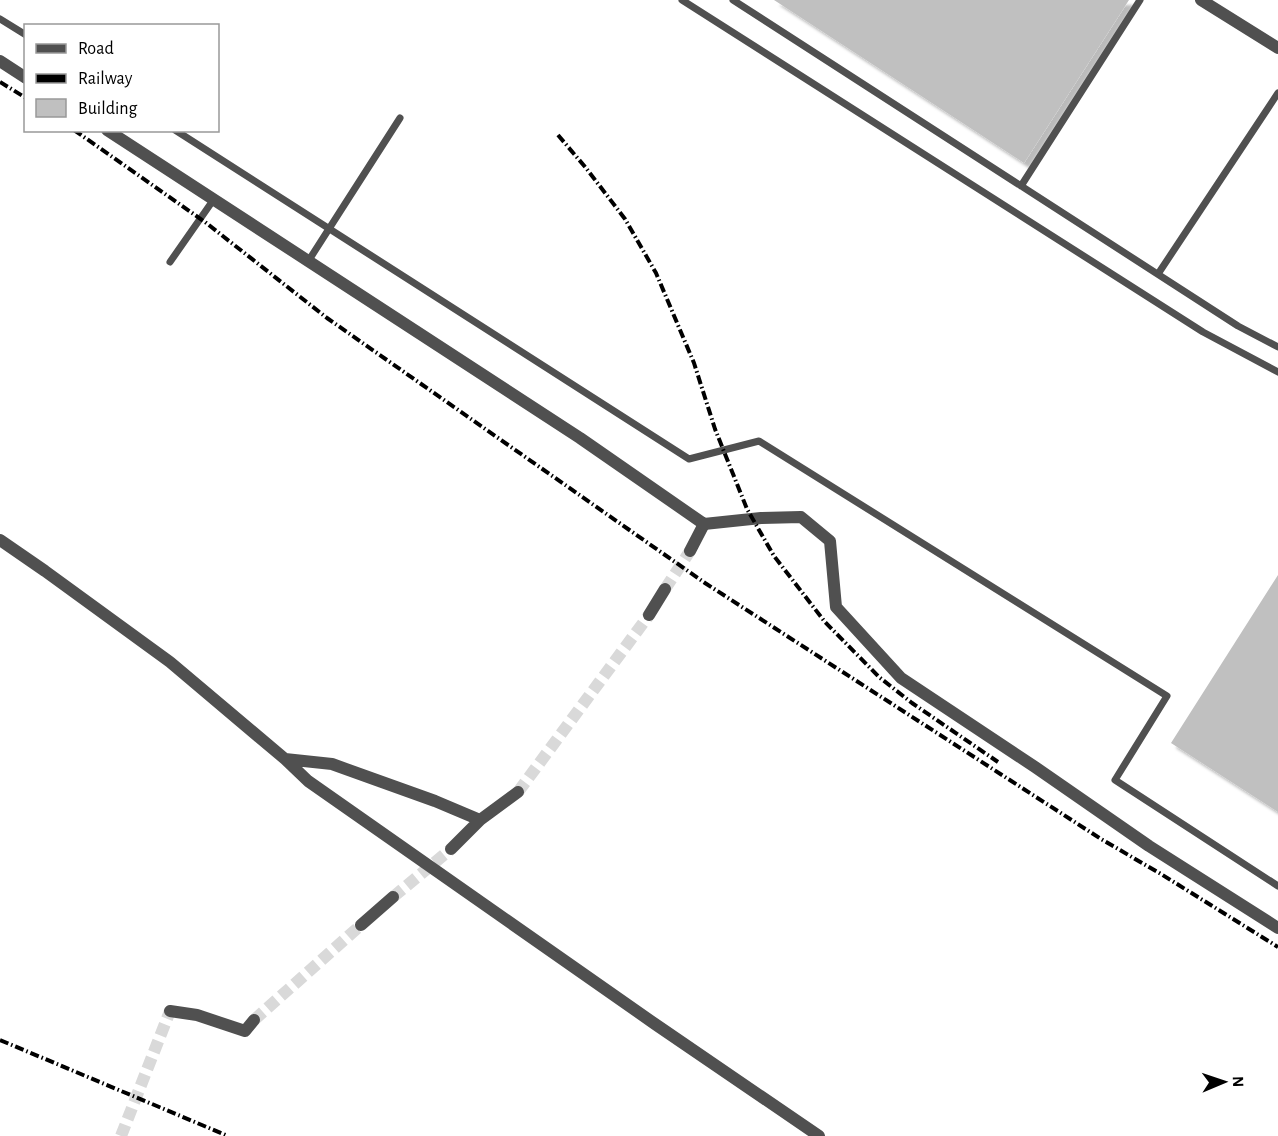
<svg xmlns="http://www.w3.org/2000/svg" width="1278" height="1136" font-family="'Alegreya Sans',sans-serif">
<defs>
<filter id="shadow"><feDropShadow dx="5" dy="5" stdDeviation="1.5" flood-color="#0004"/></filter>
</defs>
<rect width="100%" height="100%" fill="#fff"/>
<path fill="#c0c0c0" filter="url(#shadow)" d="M 774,0 L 1129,0 L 1024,163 Z
M 1278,575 L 1278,812 L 1171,743 Z"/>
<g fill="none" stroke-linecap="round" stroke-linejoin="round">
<path stroke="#d9d9d9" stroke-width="12" stroke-dasharray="12 6" stroke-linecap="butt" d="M 665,589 L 690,551
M 518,792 L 649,615
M 393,897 L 451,849
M 254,1020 L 361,925
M 121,1136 L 170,1011"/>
<path stroke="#505050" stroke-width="7" d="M 682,0 L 1203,332 L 1278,372
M 733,0 L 1238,326 L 1278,347
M 0,19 L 26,35
M 175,130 L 689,459 L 759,441 L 1167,696 L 1115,780 L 1278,886
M 1021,186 L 1140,0
M 309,260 L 400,118
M 170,262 L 214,199
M 1158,274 L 1278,93"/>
<path stroke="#505050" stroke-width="12" d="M 1201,0 L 1278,48
M 0,540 L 45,571 L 170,662 L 285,759 L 332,764 L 435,801 L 480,820
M 690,551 L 704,524
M 649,615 L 665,589
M 285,759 L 308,781 L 655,1024 L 819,1136
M 451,849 L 480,820 L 518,792
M 361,925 L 393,897
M 170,1011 L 197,1015 L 245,1031 L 254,1020"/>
<path stroke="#505050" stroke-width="12" d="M 0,61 L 26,78
M 107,130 L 580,438 L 704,524 L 761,518 L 801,517 L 830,541 L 836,607 L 901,678 L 1035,767 L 1149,846 L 1278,928"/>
<path stroke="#000" stroke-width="4" stroke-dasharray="9 3 1.5 3" stroke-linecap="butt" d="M 0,82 L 26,98
M 74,130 L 205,222 L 327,318 L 705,583 L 1101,839 L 1161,874 L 1278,947
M 558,135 L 586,168 L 625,219 L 656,273 L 694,363 L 715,429 L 747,509 L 774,556 L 825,622 L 879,677 L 912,703 L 998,762
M 0,1040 L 228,1136"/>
</g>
<rect x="24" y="24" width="195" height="108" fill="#ffffff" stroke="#999999" stroke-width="1.5"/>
<rect x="36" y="44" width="30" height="9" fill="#505050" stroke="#999999" stroke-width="1.5"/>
<text x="78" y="54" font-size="18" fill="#000000">Road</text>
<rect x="36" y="74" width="30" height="9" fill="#000000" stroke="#999999" stroke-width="1.5"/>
<text x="78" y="84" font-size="18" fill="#000000">Railway</text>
<rect x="36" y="99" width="30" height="18" fill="#c0c0c0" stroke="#999999" stroke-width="1.5"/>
<text x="78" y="114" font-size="18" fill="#000000">Building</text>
<g transform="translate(1224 1082) rotate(88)" stroke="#ffffff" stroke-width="4.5" paint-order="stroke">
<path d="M0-4.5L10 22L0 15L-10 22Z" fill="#000000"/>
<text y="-9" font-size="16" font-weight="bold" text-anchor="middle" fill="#000000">N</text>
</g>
</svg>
